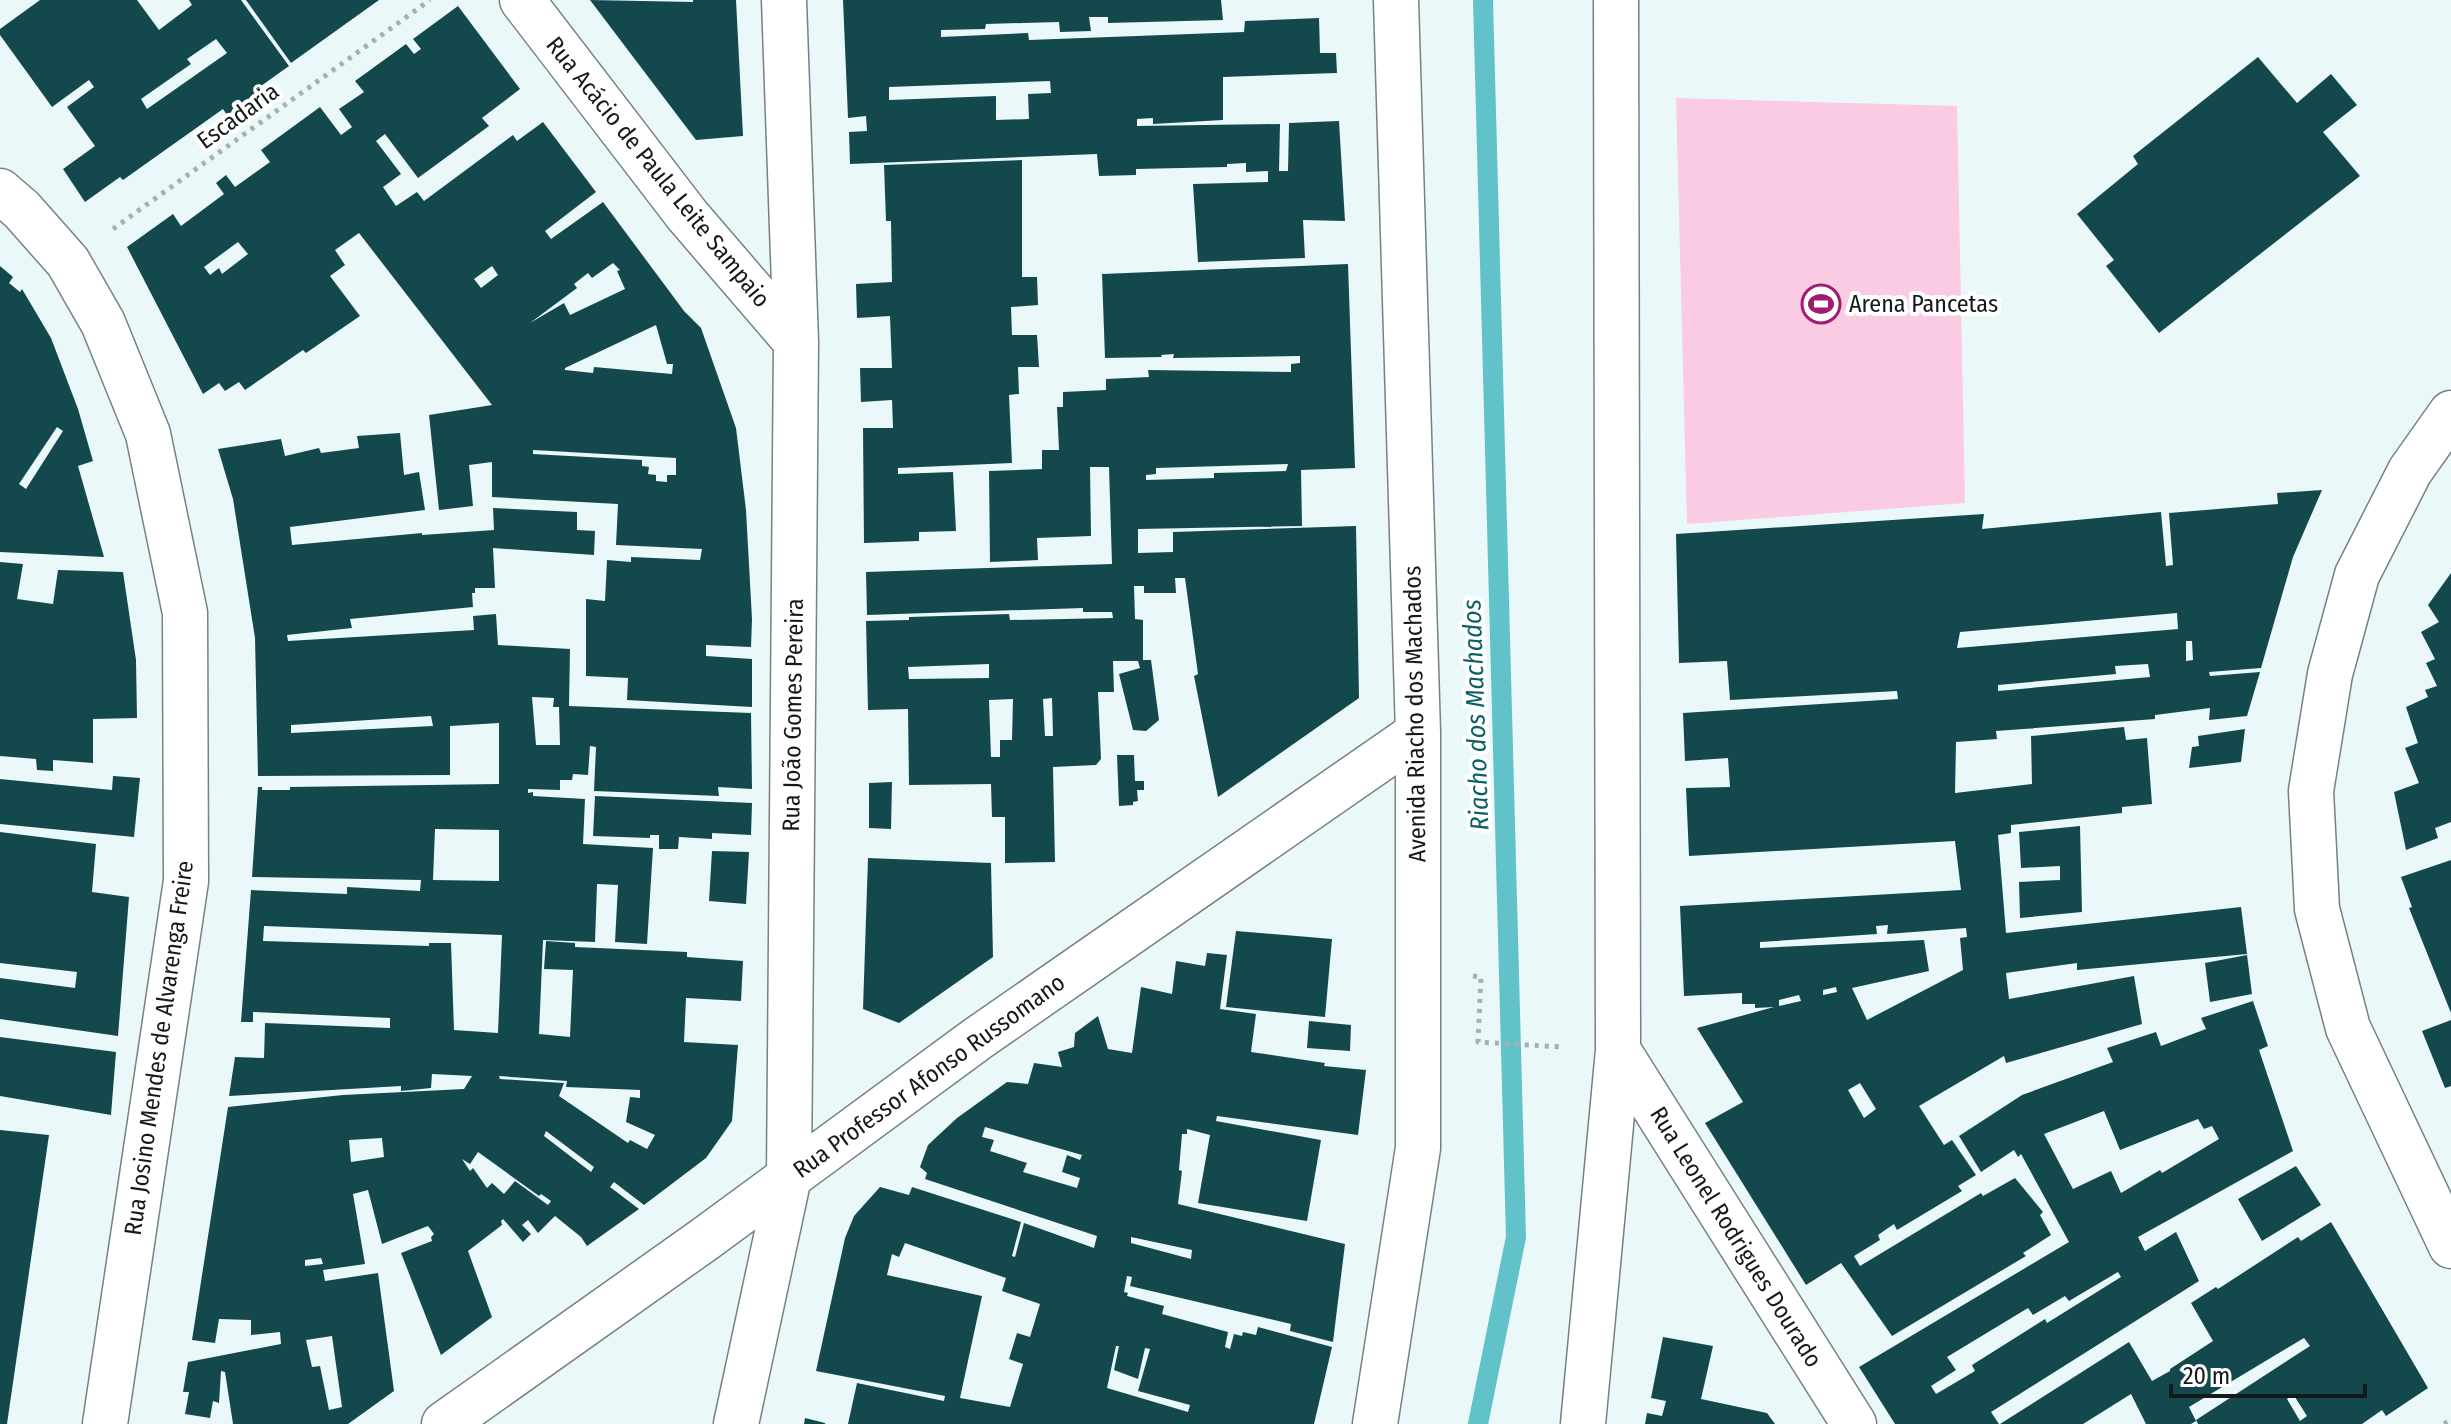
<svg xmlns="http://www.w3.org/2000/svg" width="2451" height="1424" font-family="'Fira Sans Condensed',sans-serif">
<rect width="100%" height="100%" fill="#ebf8f9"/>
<path fill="#facbe3" d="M 1676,98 L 1957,106 L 1965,503 L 1687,524 Z"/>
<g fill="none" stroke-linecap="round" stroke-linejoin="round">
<path stroke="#61c2c9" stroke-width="20" d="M 1478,1424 L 1516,1237 L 1483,0"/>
</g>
<path fill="#13494d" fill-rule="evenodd" d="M 40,0 L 137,0 L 159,30 L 192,5 L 189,0 L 241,0 L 289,66 L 254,91 L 261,99 L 231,121 L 223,109 L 123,180 L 120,177 L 85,202 L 63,169 L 95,146 L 67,107 L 94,87 L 89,80 L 52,107 L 0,35 L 0,29 ZM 216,39 L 227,53 L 147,109 L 141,99 L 191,64 L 187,59 Z
M 246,0 L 379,0 L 291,63 Z
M 590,0 L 693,2 L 693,0 L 736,0 L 743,136 L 696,140 Z
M 843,0 L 1221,0 L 1223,20 L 1108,23 L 1108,17 L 1089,17 L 1091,31 L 1060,32 L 1059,22 L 986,24 L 985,29 L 941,30 L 941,37 L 1028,33 L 1029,40 L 1244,32 L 1245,21 L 1319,18 L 1320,53 L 1336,53 L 1337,73 L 1223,77 L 1223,120 L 1153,124 L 1153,118 L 1137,119 L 1137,126 L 1280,124 L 1279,171 L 1288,171 L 1289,123 L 1339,121 L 1345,221 L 1303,220 L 1305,258 L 1198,262 L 1193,184 L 1268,182 L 1268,171 L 1246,172 L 1246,163 L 1227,164 L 1227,167 L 1136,169 L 1136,175 L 1099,176 L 1097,154 L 850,164 L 849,132 L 867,131 L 866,116 L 848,118 ZM 1050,81 L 1051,93 L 1028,94 L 1029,119 L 996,120 L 996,96 L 889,100 L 889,87 Z
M 458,6 L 520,89 L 482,118 L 489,126 L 418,178 L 385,134 L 376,141 L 401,174 L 383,187 L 396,206 L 417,192 L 424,201 L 513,135 L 517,141 L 543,122 L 596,192 L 545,231 L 551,239 L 603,202 L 684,311 L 701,328 L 736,428 L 746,510 L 752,619 L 751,647 L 706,645 L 706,656 L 752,659 L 752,707 L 627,700 L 628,678 L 586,676 L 586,599 L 605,601 L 607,560 L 631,562 L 631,557 L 700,560 L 702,549 L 616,545 L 618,504 L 492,497 L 492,462 L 469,465 L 473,506 L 439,510 L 429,415 L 492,405 L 359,233 L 335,250 L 345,265 L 330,276 L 360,316 L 306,353 L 303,350 L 245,390 L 239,382 L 225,391 L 219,383 L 203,394 L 127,247 L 173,214 L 181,226 L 224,194 L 216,183 L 226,175 L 235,187 L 270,162 L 261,150 L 320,107 L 341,135 L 352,127 L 339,109 L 364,92 L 355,81 L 406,44 L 414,54 L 421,49 L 413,39 ZM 238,242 L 248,254 L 222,274 L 219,268 L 210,275 L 204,267 ZM 613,263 L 620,270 L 617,271 L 625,289 L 570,315 L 564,303 L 530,323 L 577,288 L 574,284 L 588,273 L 592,278 ZM 492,266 L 498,275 L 481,288 L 474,279 ZM 656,325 L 667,364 L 673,364 L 672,374 L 594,367 L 593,373 L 565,370 L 565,368 ZM 533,450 L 676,458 L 676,475 L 667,475 L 667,482 L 656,481 L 656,475 L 648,474 L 649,467 L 642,466 L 642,460 L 533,454 Z
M 2258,57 L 2297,103 L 2331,74 L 2357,105 L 2323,132 L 2360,176 L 2159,333 L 2106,266 L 2114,260 L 2077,214 L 2138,164 L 2133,156 Z
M 1022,160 L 1022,277 L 1037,277 L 1038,305 L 1011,307 L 1012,335 L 1037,335 L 1039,367 L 1018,367 L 1019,394 L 1009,395 L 1012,463 L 898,468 L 898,474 L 953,472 L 956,531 L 919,532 L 919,541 L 864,543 L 863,428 L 893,428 L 892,400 L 861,402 L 860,368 L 892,368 L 890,316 L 857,318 L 856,284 L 892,282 L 891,221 L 886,221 L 884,165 Z
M 1348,264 L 1355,468 L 1301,470 L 1302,526 L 1138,529 L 1138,553 L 1173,552 L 1173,532 L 1356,526 L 1359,698 L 1218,797 L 1194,676 L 1198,674 L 1185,578 L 1175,578 L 1176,593 L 1144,593 L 1144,586 L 1134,586 L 1135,619 L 1143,620 L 1143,660 L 1151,660 L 1159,720 L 1146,731 L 1133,730 L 1119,674 L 1140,668 L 1138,661 L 1113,661 L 1114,692 L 1098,692 L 1101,759 L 1096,765 L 1053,767 L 1055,862 L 1005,863 L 1005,817 L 992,817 L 991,784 L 909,785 L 908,709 L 868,710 L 866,621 L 909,620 L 909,617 L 1009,614 L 1010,620 L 1113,618 L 1112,612 L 1083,612 L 1083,608 L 867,615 L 866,572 L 1112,564 L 1109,467 L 1090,467 L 1091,536 L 1037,538 L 1038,560 L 990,562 L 989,471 L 1042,469 L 1042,450 L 1059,450 L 1057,407 L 1063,407 L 1063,392 L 1106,390 L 1106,379 L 1149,377 L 1148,370 L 1291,372 L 1291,364 L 1300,363 L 1300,356 L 1173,358 L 1174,354 L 1161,355 L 1162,357 L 1105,358 L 1102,274 ZM 1288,464 L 1286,471 L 1214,473 L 1214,478 L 1146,480 L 1146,475 L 1156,474 L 1156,468 ZM 989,664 L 989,678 L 909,679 L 908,667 ZM 1052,698 L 1053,736 L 1045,736 L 1043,699 ZM 1013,699 L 1012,740 L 1000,740 L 1000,757 L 991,757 L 989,700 Z
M 0,266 L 13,277 L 9,283 L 20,292 L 22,289 L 51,338 L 78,409 L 93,461 L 78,466 L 104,557 L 0,552 ZM 57,427 L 63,431 L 26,489 L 19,484 Z
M 400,433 L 404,475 L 419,472 L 425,510 L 290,527 L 292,545 L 422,533 L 422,535 L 494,530 L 493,508 L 577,512 L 577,530 L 595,531 L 594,555 L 493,548 L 495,588 L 475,588 L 475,593 L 472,593 L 473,607 L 350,619 L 352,628 L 287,635 L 288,641 L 474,630 L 473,616 L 496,614 L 498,645 L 570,649 L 569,706 L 751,713 L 752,789 L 718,787 L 719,796 L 594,791 L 596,747 L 590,746 L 588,775 L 573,774 L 572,780 L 560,780 L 560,790 L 528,789 L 528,793 L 533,792 L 533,796 L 585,799 L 583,844 L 653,848 L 647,944 L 615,942 L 618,885 L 597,884 L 595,942 L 543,940 L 539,1034 L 570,1037 L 573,970 L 544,969 L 546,941 L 575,943 L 575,947 L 687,952 L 687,957 L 743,961 L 741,1001 L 686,998 L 684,1042 L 738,1045 L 732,1121 L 706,1158 L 644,1205 L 614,1182 L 610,1187 L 639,1209 L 587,1246 L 581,1237 L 555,1216 L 538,1233 L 528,1220 L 522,1225 L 531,1234 L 523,1242 L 503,1219 L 501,1221 L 502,1225 L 468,1251 L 492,1317 L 441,1355 L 401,1253 L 432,1241 L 431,1237 L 434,1234 L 428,1226 L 382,1244 L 368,1190 L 353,1194 L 365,1264 L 323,1270 L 325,1281 L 378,1273 L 394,1391 L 348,1424 L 233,1424 L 225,1372 L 221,1371 L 219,1403 L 213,1401 L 210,1418 L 185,1414 L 189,1392 L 183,1392 L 188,1362 L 281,1344 L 280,1332 L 251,1335 L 251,1320 L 219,1319 L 215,1343 L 192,1340 L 228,1107 L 343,1095 L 464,1089 L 472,1076 L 432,1074 L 431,1088 L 401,1091 L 401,1086 L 229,1096 L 235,1057 L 264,1058 L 265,1023 L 390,1028 L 390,1018 L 253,1012 L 253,1022 L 241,1022 L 251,890 L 347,894 L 347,887 L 420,891 L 421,880 L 252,877 L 258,787 L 262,787 L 262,790 L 290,790 L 290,787 L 499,784 L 499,723 L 450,726 L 450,775 L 258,776 L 255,638 L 233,499 L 218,449 L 281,439 L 285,456 L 319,448 L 321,453 L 359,448 L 357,436 ZM 532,697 L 554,698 L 553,707 L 559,707 L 560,745 L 536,745 ZM 431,716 L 433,726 L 291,733 L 291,725 ZM 435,829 L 499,830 L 499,881 L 433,880 ZM 264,926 L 502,935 L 498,1033 L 454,1030 L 451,943 L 429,943 L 429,946 L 263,941 ZM 499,1076 L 567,1081 L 566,1087 L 640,1090 L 640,1098 L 630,1097 L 626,1122 L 655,1135 L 647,1149 L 630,1140 L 628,1143 L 559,1096 L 564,1083 L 500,1079 ZM 546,1131 L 594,1167 L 591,1172 L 544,1136 ZM 382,1138 L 384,1157 L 351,1162 L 349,1140 ZM 478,1152 L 539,1196 L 541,1194 L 551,1201 L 548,1205 L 515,1181 L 504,1194 L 492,1183 L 487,1188 L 473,1168 L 470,1171 L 462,1159 L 470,1164 ZM 321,1258 L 323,1264 L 305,1266 L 305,1260 ZM 332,1336 L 342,1407 L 329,1410 L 320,1366 L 312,1367 L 306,1340 Z
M 2322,490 L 2293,557 L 2261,668 L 2209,672 L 2210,676 L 2260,672 L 2247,716 L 2209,720 L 2210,708 L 2155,715 L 2155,719 L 1996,731 L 1997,739 L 1956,742 L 1955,793 L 2032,784 L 2031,736 L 2124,727 L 2126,740 L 2147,738 L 2152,804 L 2122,807 L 2122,813 L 2011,825 L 2011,833 L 1998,835 L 2006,933 L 2241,907 L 2247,954 L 2077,970 L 2077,963 L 2006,973 L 2009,999 L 2134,976 L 2142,1024 L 2006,1063 L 2004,1056 L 1919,1106 L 1944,1145 L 1952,1140 L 1976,1175 L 1958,1186 L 1962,1191 L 1897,1230 L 1894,1224 L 1878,1235 L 1880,1240 L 1854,1256 L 1860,1266 L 1981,1193 L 1983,1196 L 2015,1178 L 2043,1212 L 2040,1215 L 2051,1235 L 2023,1253 L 2026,1256 L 1892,1336 L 1841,1263 L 1806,1285 L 1705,1123 L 1743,1102 L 1697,1028 L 1774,1007 L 1755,1008 L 1755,1004 L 1742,1004 L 1742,993 L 1684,996 L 1680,906 L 1961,890 L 1955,841 L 1689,856 L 1686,788 L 1730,787 L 1728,758 L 1685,761 L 1683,713 L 1898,699 L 1897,691 L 1730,700 L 1727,661 L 1679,663 L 1676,534 L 1984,514 L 1982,529 L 2161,512 L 2166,566 L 2173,565 L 2169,513 L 2278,504 L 2277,493 ZM 2177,613 L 2178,629 L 1957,648 L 1960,632 ZM 2186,641 L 2192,641 L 2193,660 L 2186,661 ZM 2148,664 L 2150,677 L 1998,691 L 1998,685 L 2116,674 L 2115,666 ZM 1888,925 L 1887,934 L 1966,928 L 1967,937 L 1960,938 L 1963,970 L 1867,1020 L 1852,988 L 1929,971 L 1924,940 L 1760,948 L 1760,942 L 1877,934 L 1876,926 ZM 1836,987 L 1837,992 L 1823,995 L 1823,990 ZM 1799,995 L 1801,1001 L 1779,1006 L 1779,1000 ZM 1860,1083 L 1876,1109 L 1864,1118 L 1848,1090 Z
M 0,562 L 23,564 L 17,599 L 53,604 L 58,570 L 123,572 L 136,660 L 137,718 L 93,719 L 93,763 L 53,760 L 53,771 L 37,770 L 36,759 L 0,756 Z
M 2451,573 L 2451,822 L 2435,828 L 2438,838 L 2406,850 L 2394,792 L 2419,783 L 2405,748 L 2418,743 L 2406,707 L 2428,697 L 2425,690 L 2437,686 L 2426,663 L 2435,659 L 2421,632 L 2439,622 L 2428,605 Z
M 2245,729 L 2241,762 L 2189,768 L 2192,747 L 2199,746 L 2198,736 Z
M 1117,755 L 1134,755 L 1135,781 L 1144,781 L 1144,790 L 1137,790 L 1138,801 L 1133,802 L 1133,805 L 1119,806 Z
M 113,776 L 140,778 L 134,837 L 0,824 L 0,779 L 112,790 Z
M 892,782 L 891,829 L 869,828 L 869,783 Z
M 595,796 L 752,803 L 751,835 L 712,833 L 712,839 L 679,837 L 678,849 L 659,849 L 659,835 L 650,835 L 650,838 L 593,836 Z
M 2080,826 L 2082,912 L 2020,918 L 2019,882 L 2060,880 L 2060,866 L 2021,868 L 2019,832 Z
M 0,832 L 96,844 L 92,892 L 129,897 L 118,1036 L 0,1019 L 0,978 L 75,988 L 77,972 L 0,963 Z
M 712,851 L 749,852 L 746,904 L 709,901 Z
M 868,858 L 991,863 L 993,957 L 899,1023 L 863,1009 Z
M 2451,860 L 2451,1013 L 2409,908 L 2412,907 L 2401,877 Z
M 1236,931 L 1332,939 L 1325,1017 L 1226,1007 Z
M 1207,953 L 1227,955 L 1220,1009 L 1256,1014 L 1251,1052 L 1325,1063 L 1324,1066 L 1366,1070 L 1358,1135 L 1217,1116 L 1216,1121 L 1321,1140 L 1307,1221 L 1198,1203 L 1210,1135 L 1187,1129 L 1187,1134 L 1182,1134 L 1179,1170 L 1182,1171 L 1178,1204 L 1345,1244 L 1333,1342 L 1290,1331 L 1291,1324 L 1130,1286 L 1132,1277 L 1127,1276 L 1124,1292 L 1128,1293 L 1127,1296 L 1164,1306 L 1162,1314 L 1228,1332 L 1225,1347 L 1230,1349 L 1234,1334 L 1242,1336 L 1243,1332 L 1256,1335 L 1258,1327 L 1332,1347 L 1314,1424 L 848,1424 L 857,1383 L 944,1401 L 945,1396 L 816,1371 L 845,1238 L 854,1216 L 880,1187 L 909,1195 L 912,1187 L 1021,1222 L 1012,1256 L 1015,1257 L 1024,1223 L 1094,1248 L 1097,1236 L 925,1179 L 927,1173 L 920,1167 L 928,1145 L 957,1118 L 1007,1082 L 1028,1084 L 1034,1063 L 1062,1067 L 1058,1052 L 1074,1047 L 1075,1033 L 1098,1016 L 1108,1049 L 1132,1053 L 1141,987 L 1172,994 L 1176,961 L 1205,966 ZM 985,1127 L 1082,1155 L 1080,1160 L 1067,1155 L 1062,1172 L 1080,1178 L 1077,1188 L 1023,1172 L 1027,1163 L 990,1151 L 994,1140 L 982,1137 ZM 1131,1237 L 1192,1250 L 1191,1259 L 1131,1243 ZM 905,1243 L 1006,1278 L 1002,1291 L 1040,1304 L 1030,1337 L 1017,1333 L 1009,1359 L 1023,1364 L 1010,1407 L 960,1398 L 982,1296 L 887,1275 L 892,1254 L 899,1257 ZM 1116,1346 L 1119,1346 L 1114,1370 L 1138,1379 L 1145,1348 L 1150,1349 L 1138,1391 L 1190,1405 L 1188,1412 L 1107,1388 Z
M 2247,955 L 2252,994 L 2210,1002 L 2205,963 Z
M 2253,1001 L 2268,1046 L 2259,1050 L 2293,1151 L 2138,1237 L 2145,1251 L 2176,1232 L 2199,1281 L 1991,1412 L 1999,1424 L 1895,1424 L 1859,1367 L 2069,1242 L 2021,1154 L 2018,1157 L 2014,1150 L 1981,1172 L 1959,1136 L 2022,1095 L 2113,1062 L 2107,1048 L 2156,1032 L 2161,1046 L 2206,1029 L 2201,1018 ZM 2104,1111 L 2120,1150 L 2198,1119 L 2204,1129 L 2212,1126 L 2219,1139 L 2162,1173 L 2160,1170 L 2121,1193 L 2111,1171 L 2073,1189 L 2044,1134 ZM 2118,1272 L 2121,1277 L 2047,1323 L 2045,1319 L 1972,1365 L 1975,1371 L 1936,1394 L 1931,1386 L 1956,1370 L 1947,1357 L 2028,1308 L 2033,1315 L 2065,1296 L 2069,1301 Z
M 2451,1020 L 2451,1086 L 2445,1088 L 2422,1031 Z
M 1309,1021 L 1351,1025 L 1350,1051 L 1307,1048 Z
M 0,1037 L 116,1052 L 111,1115 L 0,1096 Z
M 0,1130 L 49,1135 L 7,1424 L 0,1424 Z
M 2296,1166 L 2321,1205 L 2262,1241 L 2238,1199 Z
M 2331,1222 L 2428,1388 L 2386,1416 L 2382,1410 L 2362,1424 L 2198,1424 L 2196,1420 L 2310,1346 L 2304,1338 L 2189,1407 L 2196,1421 L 2191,1424 L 2146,1424 L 2131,1394 L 2083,1424 L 2000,1424 L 2129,1342 L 2152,1381 L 2170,1371 L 2170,1369 L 2213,1341 L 2191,1303 L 2216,1287 L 2218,1289 L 2298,1237 L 2301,1241 ZM 2293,1394 L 2307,1416 L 2300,1421 L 2287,1399 Z
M 1663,1337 L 1713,1346 L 1701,1399 L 1767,1413 L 1775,1424 L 1645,1424 L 1647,1413 L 1662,1416 L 1666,1401 L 1651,1398 Z
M 805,1418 L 825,1423 L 825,1424 L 804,1424 Z"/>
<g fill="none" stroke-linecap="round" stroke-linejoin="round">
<defs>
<path id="minor" d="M 522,0 L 687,215 L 796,342
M 0,191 L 22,210 L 68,262 L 103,323 L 148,434 L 185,613 L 186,881 L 105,1424
M 2451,413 L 2410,471 L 2357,575 L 2330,674 L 2311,791 L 2317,909 L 2348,1028 L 2451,1246
M 1618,1050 L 1854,1424
M 444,1424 L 705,1239 L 977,1039 L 1418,733
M 736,1424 L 789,1177 L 796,342 L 784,0
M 1375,1424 L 1418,1148 L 1418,733 L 1396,0
M 1583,1424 L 1618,1050 L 1616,0"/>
</defs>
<use href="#minor" stroke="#768282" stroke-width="47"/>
<path stroke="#a6b0b1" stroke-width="5" stroke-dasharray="4 6" stroke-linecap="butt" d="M 113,229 L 430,0
M 1473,976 L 1481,977 L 1478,1042 L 1562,1047
M 2444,1424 L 2451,1420"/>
<use href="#minor" stroke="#fff" stroke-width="44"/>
</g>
<defs>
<symbol id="stadium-ring" viewBox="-11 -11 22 22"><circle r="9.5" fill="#fff" stroke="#9e1d70" stroke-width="1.5"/><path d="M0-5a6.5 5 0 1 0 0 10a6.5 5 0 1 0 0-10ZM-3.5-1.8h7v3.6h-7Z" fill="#9e1d70"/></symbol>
</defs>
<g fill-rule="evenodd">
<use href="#stadium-ring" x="1799" y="282" width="44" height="44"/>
</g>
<g text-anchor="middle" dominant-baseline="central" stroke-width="8" stroke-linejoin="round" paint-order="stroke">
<g font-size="24" fill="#15191a" stroke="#fff">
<text transform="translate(238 116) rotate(-36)">Escadaria</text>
<text transform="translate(658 172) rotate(51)">Rua Acácio de Paula Leite Sampaio</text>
<text transform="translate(1415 714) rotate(-91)">Avenida Riacho dos Machados</text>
<text transform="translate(793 715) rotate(-89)">Rua João Gomes Pereira</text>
<text transform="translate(159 1048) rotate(-82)">Rua Josino Mendes de Alvarenga Freire</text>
<text transform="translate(929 1076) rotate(-36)">Rua Professor Afonso Russomano</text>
<text transform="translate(1736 1237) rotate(58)">Rua Leonel Rodrigues Dourado</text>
</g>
<g font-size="24" fill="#15191a" stroke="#fff" text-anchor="start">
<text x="1849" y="304">Arena Pancetas</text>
</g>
<g font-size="26" font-style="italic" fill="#0a6065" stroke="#fff">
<text transform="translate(1476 715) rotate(-92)">Riacho dos Machados</text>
</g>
</g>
<path d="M2171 1384v12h194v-12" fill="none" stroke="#15191a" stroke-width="4"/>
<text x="2183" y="1384" font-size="24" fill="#15191a" stroke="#ffffff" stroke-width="6" paint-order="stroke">20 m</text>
</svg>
